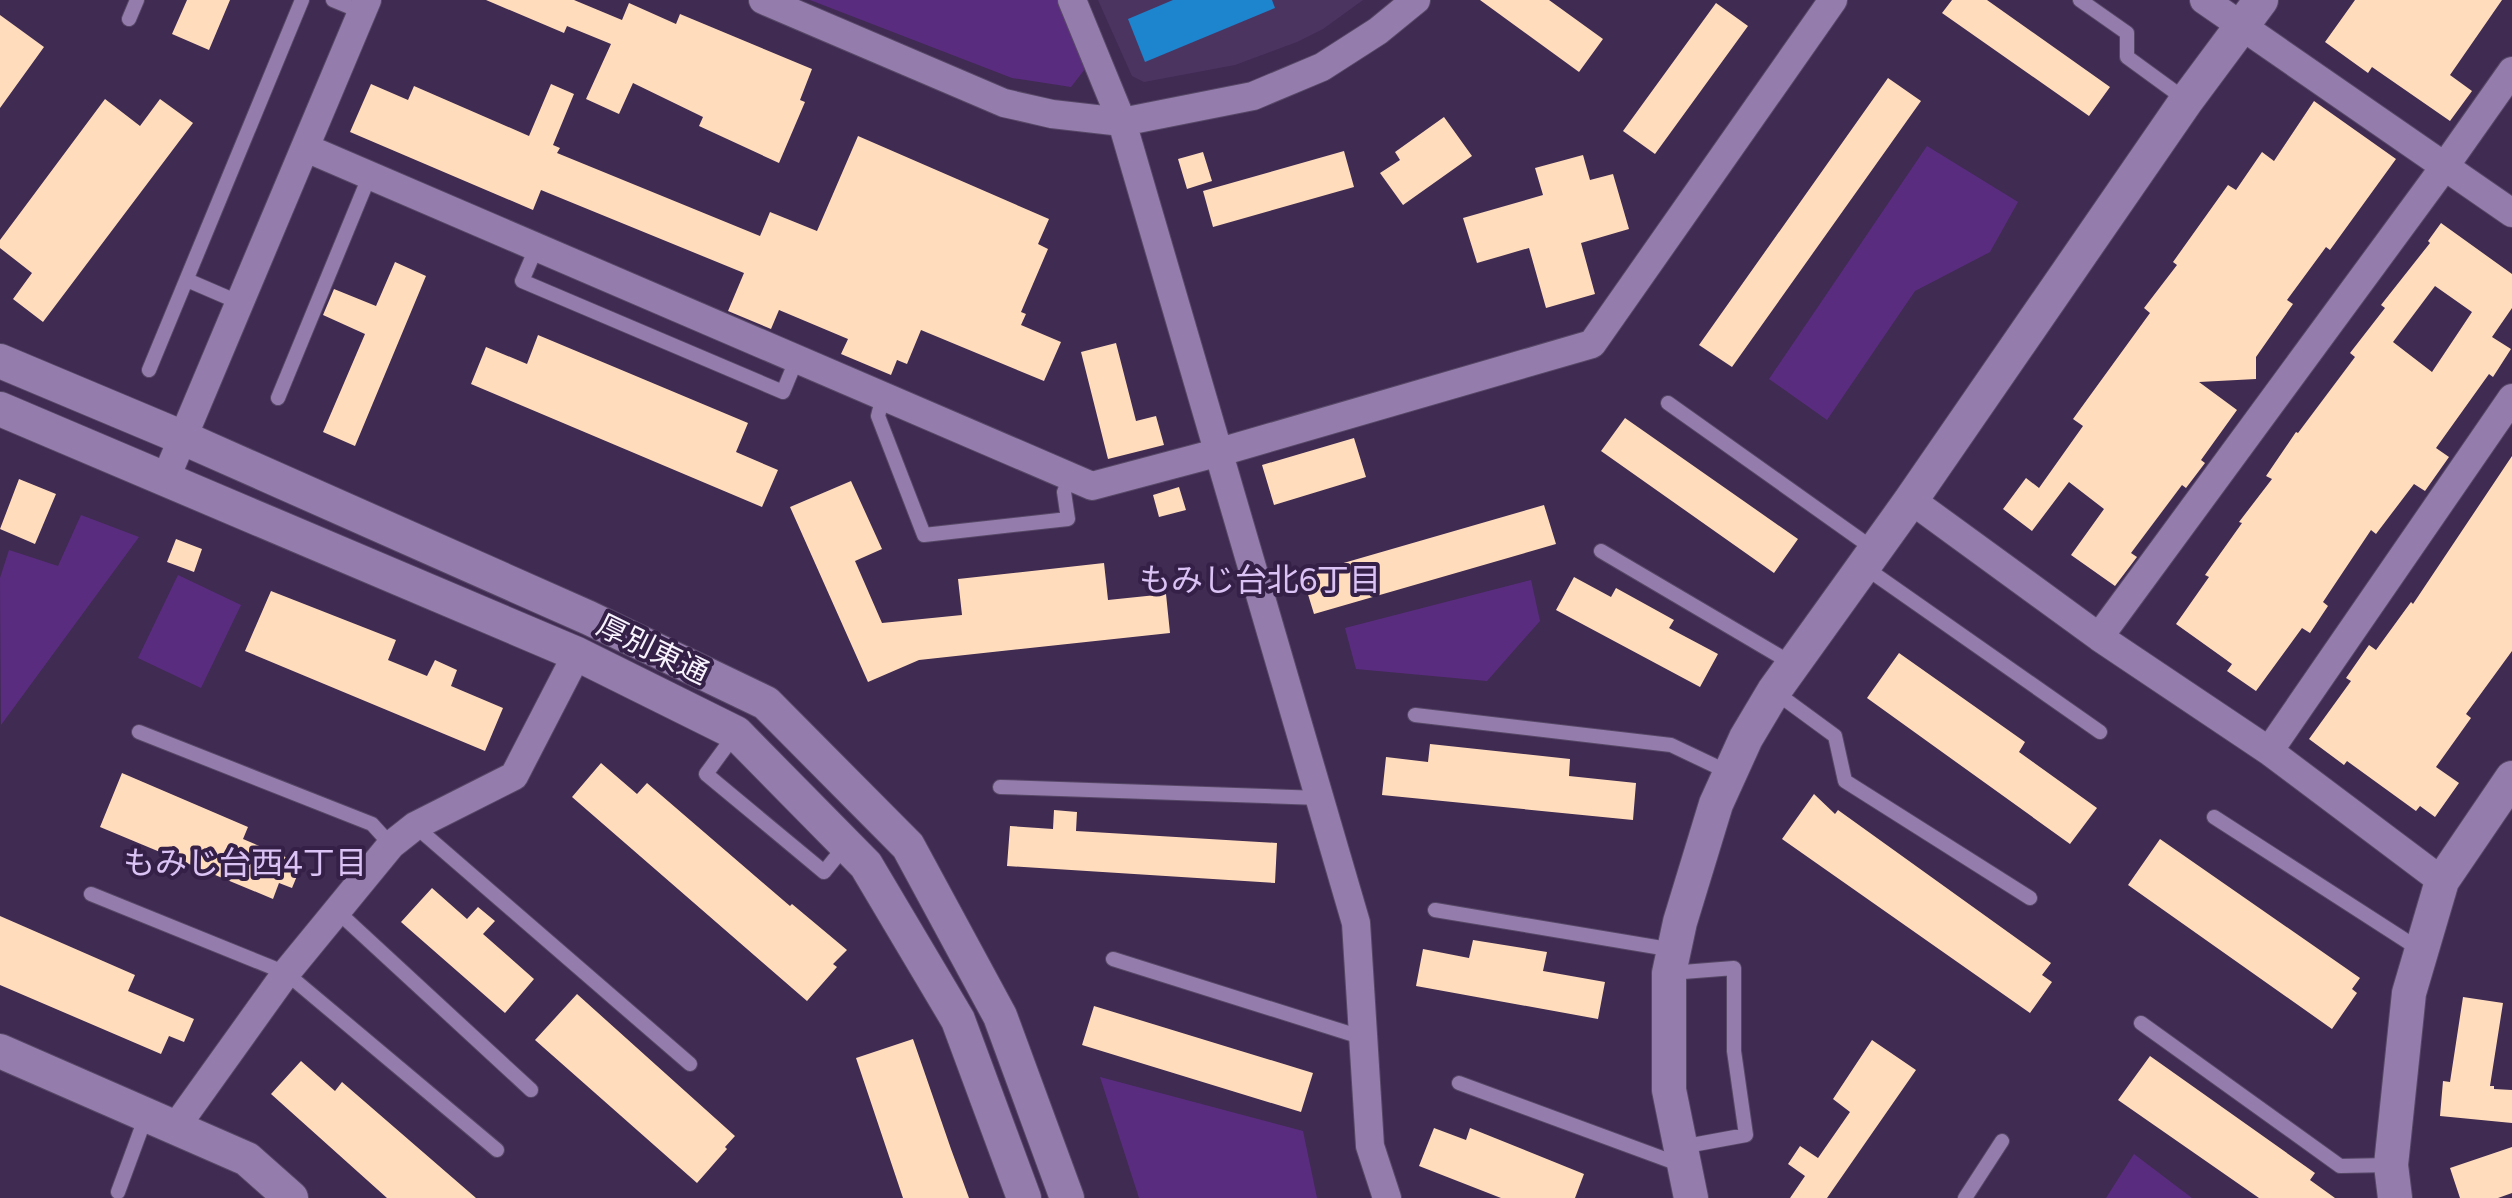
<svg xmlns="http://www.w3.org/2000/svg" width="2512" height="1198" font-family="Figtree,'Noto Sans JP',sans-serif">
<rect width="100%" height="100%" fill="#402b53"/>
<path fill="#4c3461" d="M 1098,0 L 1363,0 L 1323,29 L 1297,42 L 1235,65 L 1144,82 L 1132,76 Z"/>
<path fill="#5a2c7f" d="M 810,0 L 1061,0 L 1088,65 L 1071,87 L 1012,78 Z
M 1927,146 L 2018,202 L 1990,252 L 1915,291 L 1827,420 L 1769,379 Z
M 81,515 L 139,537 L 1,725 L 0,578 L 9,550 L 58,566 Z
M 178,575 L 241,605 L 201,688 L 138,658 Z
M 1531,580 L 1540,621 L 1487,681 L 1356,669 L 1345,628 Z
M 1100,1077 L 1303,1131 L 1317,1198 L 1139,1198 Z
M 2134,1154 L 2192,1198 L 2106,1198 Z"/>
<path fill="#1d84ce" d="M 1173,0 L 1272,0 L 1275,8 L 1145,62 L 1128,19 Z"/>
<path fill="#ffddbc" fill-rule="evenodd" d="M 187,0 L 230,0 L 209,50 L 172,34 Z
M 486,0 L 574,0 L 622,20 L 629,3 L 676,24 L 680,14 L 812,69 L 800,100 L 805,102 L 779,163 L 699,126 L 703,117 L 633,83 L 619,114 L 586,99 L 611,44 L 567,26 L 564,33 Z
M 1480,0 L 1549,0 L 1603,39 L 1579,72 Z
M 1952,0 L 1987,0 L 2110,87 L 2089,116 L 1942,13 Z
M 2355,0 L 2502,0 L 2450,75 L 2472,91 L 2450,121 L 2372,67 L 2368,73 L 2325,42 Z
M 1716,3 L 1748,26 L 1655,154 L 1623,131 Z
M 0,15 L 44,47 L 0,108 Z
M 1888,78 L 1921,101 L 1732,367 L 1699,345 Z
M 371,84 L 408,100 L 414,86 L 529,136 L 551,84 L 574,94 L 553,145 L 560,148 L 557,153 L 760,236 L 770,212 L 817,231 L 858,136 L 1049,219 L 1038,244 L 1048,249 L 1021,312 L 1026,314 L 1021,325 L 1061,342 L 1044,381 L 921,330 L 907,364 L 897,360 L 891,375 L 841,354 L 848,339 L 779,310 L 771,329 L 728,311 L 744,273 L 541,190 L 533,210 L 350,132 Z
M 105,99 L 140,126 L 160,99 L 193,123 L 43,322 L 13,299 L 32,273 L 0,248 L 0,240 Z
M 2314,101 L 2396,159 L 2330,250 L 2326,247 L 2287,300 L 2293,304 L 2256,357 L 2256,379 L 2199,382 L 2237,410 L 2201,460 L 2205,463 L 2186,488 L 2182,485 L 2131,553 L 2137,557 L 2115,586 L 2071,555 L 2104,509 L 2069,482 L 2032,531 L 2003,509 L 2026,478 L 2039,488 L 2083,426 L 2073,419 L 2150,313 L 2144,308 L 2177,265 L 2173,262 L 2228,185 L 2236,190 L 2262,152 L 2274,161 Z
M 1444,117 L 1472,156 L 1403,205 L 1380,173 L 1400,160 L 1395,152 Z
M 1344,151 L 1354,187 L 1213,227 L 1203,191 Z
M 1203,152 L 1212,181 L 1187,189 L 1178,159 Z
M 1583,155 L 1590,180 L 1613,174 L 1629,229 L 1581,243 L 1595,294 L 1546,308 L 1529,248 L 1477,263 L 1463,218 L 1543,195 L 1535,168 Z
M 2441,223 L 2512,274 L 2512,308 L 2492,337 L 2511,349 L 2493,377 L 2489,374 L 2436,448 L 2449,457 L 2425,491 L 2414,484 L 2376,534 L 2371,530 L 2323,602 L 2328,606 L 2310,633 L 2302,628 L 2256,691 L 2227,671 L 2232,664 L 2176,624 L 2209,577 L 2205,575 L 2242,523 L 2239,522 L 2272,479 L 2266,476 L 2296,432 L 2298,433 L 2355,357 L 2350,353 L 2385,308 L 2381,305 L 2430,243 L 2428,241 ZM 2435,286 L 2472,312 L 2432,372 L 2393,342 Z
M 395,262 L 426,276 L 355,446 L 323,432 L 365,334 L 323,315 L 334,289 L 376,306 Z
M 538,335 L 748,423 L 736,452 L 778,470 L 762,507 L 471,384 L 486,347 L 527,364 Z
M 1116,343 L 1136,421 L 1156,416 L 1164,445 L 1108,459 L 1081,352 Z
M 1625,418 L 1798,539 L 1774,573 L 1601,451 Z
M 1354,438 L 1366,477 L 1274,505 L 1262,465 Z
M 2512,456 L 2512,651 L 2466,714 L 2471,718 L 2436,767 L 2459,783 L 2435,817 L 2420,806 L 2416,811 L 2347,761 L 2344,765 L 2309,739 L 2351,681 L 2346,678 L 2369,645 L 2376,650 L 2411,602 L 2413,604 Z
M 19,479 L 56,494 L 35,544 L 0,529 Z
M 851,481 L 882,549 L 855,561 L 882,623 L 962,615 L 958,579 L 1104,563 L 1108,600 L 1166,594 L 1170,633 L 919,660 L 868,682 L 790,507 Z
M 1179,487 L 1186,510 L 1159,517 L 1153,495 Z
M 1544,505 L 1556,544 L 1314,614 L 1302,575 Z
M 176,539 L 202,549 L 194,572 L 167,562 Z
M 1574,577 L 1611,597 L 1616,588 L 1674,620 L 1669,628 L 1718,654 L 1700,687 L 1556,610 Z
M 271,591 L 396,640 L 388,660 L 427,676 L 435,660 L 457,670 L 451,686 L 503,708 L 485,751 L 245,651 Z
M 1899,653 L 2025,742 L 2019,752 L 2097,808 L 2070,844 L 1867,698 Z
M 1430,744 L 1570,759 L 1569,776 L 1636,783 L 1633,820 L 1382,795 L 1386,757 L 1428,762 Z
M 601,763 L 637,794 L 647,783 L 790,906 L 792,904 L 847,950 L 833,964 L 837,967 L 807,1001 L 572,797 Z
M 122,773 L 248,827 L 243,839 L 302,864 L 292,888 L 279,883 L 273,899 L 100,827 Z
M 1814,794 L 1835,814 L 1838,810 L 2051,963 L 2042,975 L 2052,982 L 2030,1013 L 1782,839 Z
M 1054,810 L 1077,812 L 1076,831 L 1277,843 L 1275,883 L 1007,866 L 1010,826 L 1053,829 Z
M 2160,839 L 2360,978 L 2352,989 L 2357,993 L 2332,1029 L 2128,885 Z
M 432,888 L 467,919 L 478,907 L 495,921 L 483,934 L 534,979 L 505,1013 L 401,922 Z
M 0,916 L 135,975 L 128,991 L 194,1019 L 184,1042 L 169,1036 L 161,1054 L 0,985 Z
M 1473,940 L 1547,952 L 1543,971 L 1605,982 L 1598,1019 L 1416,986 L 1423,949 L 1469,958 Z
M 577,994 L 735,1136 L 725,1147 L 727,1149 L 697,1183 L 535,1040 Z
M 2463,997 L 2503,1003 L 2490,1086 L 2494,1086 L 2494,1089 L 2512,1090 L 2512,1123 L 2440,1116 L 2443,1081 L 2450,1082 Z
M 1094,1006 L 1313,1073 L 1301,1112 L 1082,1045 Z
M 913,1039 L 951,1149 L 969,1198 L 903,1198 L 856,1058 Z
M 1872,1040 L 1916,1070 L 1827,1198 L 1790,1198 L 1805,1176 L 1788,1164 L 1800,1146 L 1818,1158 L 1850,1112 L 1833,1099 Z
M 2150,1056 L 2315,1173 L 2310,1180 L 2335,1198 L 2259,1198 L 2118,1100 Z
M 301,1061 L 335,1091 L 342,1082 L 476,1198 L 387,1198 L 271,1094 Z
M 1434,1128 L 1466,1140 L 1470,1128 L 1584,1174 L 1575,1198 L 1501,1198 L 1419,1166 Z
M 2512,1147 L 2512,1193 L 2498,1198 L 2460,1198 L 2450,1168 Z"/>
<g fill="none" stroke-linecap="round" stroke-linejoin="round">
<defs>
<path id="service" d="M 333,0 L 362,12
M 2080,0 L 2127,33 L 2127,57 L 2186,100
M 129,19 L 137,0
M 537,246 L 522,281 L 783,392 L 797,358
M 187,280 L 238,302
M 149,370 L 302,0
M 883,396 L 878,416 L 924,535 L 1068,519 L 1064,492 L 1070,477
M 278,398 L 369,177
M 1668,403 L 1875,550
M 1601,551 L 1793,664
M 1863,566 L 2100,732
M 1775,692 L 1835,736 L 1845,781 L 2030,898
M 1415,715 L 1671,745 L 1730,773
M 139,732 L 372,824 L 391,845
M 736,733 L 706,774 L 824,872 L 845,846
M 1000,787 L 1320,798
M 2214,817 L 2422,951
M 415,826 L 690,1064
M 91,894 L 286,973 L 497,1150
M 1435,910 L 1674,950
M 338,912 L 531,1090
M 1113,959 L 1364,1038
M 1670,973 L 1734,968 L 1734,1051 L 1746,1135 L 1681,1147
M 2141,1023 L 2340,1166 L 2390,1165
M 1459,1083 L 1684,1166
M 118,1192 L 146,1116
M 1965,1198 L 2002,1141"/>
<path id="minor" d="M 763,0 L 1004,103 L 1052,114 L 1122,122 L 1253,96 L 1322,67 L 1378,31 L 1416,0
M 1072,0 L 1122,122 L 1356,923 L 1370,1146 L 1387,1198
M 2204,0 L 2512,213
M 306,148 L 1092,486 L 1220,452 L 1592,344 L 1833,0
M 165,480 L 367,0
M 1911,500 L 2099,637 L 2269,751 L 2442,881
M 2099,637 L 2445,166 L 2512,71
M 2269,751 L 2512,398
M 175,1128 L 286,973 L 391,845 L 415,826 L 514,776 L 577,654"/>
<path id="tertiary" d="M 0,361 L 181,437 L 589,618 L 766,703 L 908,846 L 1000,1016 L 1067,1198
M 0,409 L 577,654 L 736,733 L 866,865 L 958,1020 L 1024,1198
M 0,1051 L 247,1159 L 291,1198
M 1691,1198 L 1669,1090 L 1669,973 L 1680,922 L 1716,804 L 1746,738 L 1774,691 L 1911,500 L 2186,101 L 2261,0
M 2395,1198 L 2391,1165 L 2409,993 L 2442,881 L 2512,778"/>
</defs>
<use href="#service" stroke="#584867" stroke-width="16"/>
<use href="#minor" stroke="#584867" stroke-width="30"/>
<use href="#tertiary" stroke="#584867" stroke-width="36"/>
<use href="#service" stroke="#947dac" stroke-width="14"/>
<use href="#minor" stroke="#947dac" stroke-width="28"/>
<use href="#tertiary" stroke="#947dac" stroke-width="34"/>
</g>
<g text-anchor="middle" dominant-baseline="central" stroke-width="8" stroke-linejoin="round" paint-order="stroke">
<g font-size="30" fill="#f7f2fc" stroke="#352148">
<text transform="translate(653 649) rotate(26)">厚別東通</text>
</g>
<g font-size="32" fill="#dbc3f5" stroke="#352148">
<text x="1260" y="580">もみじ台北6丁目</text>
<text x="245" y="863">もみじ台西4丁目</text>
</g>
</g>
</svg>
